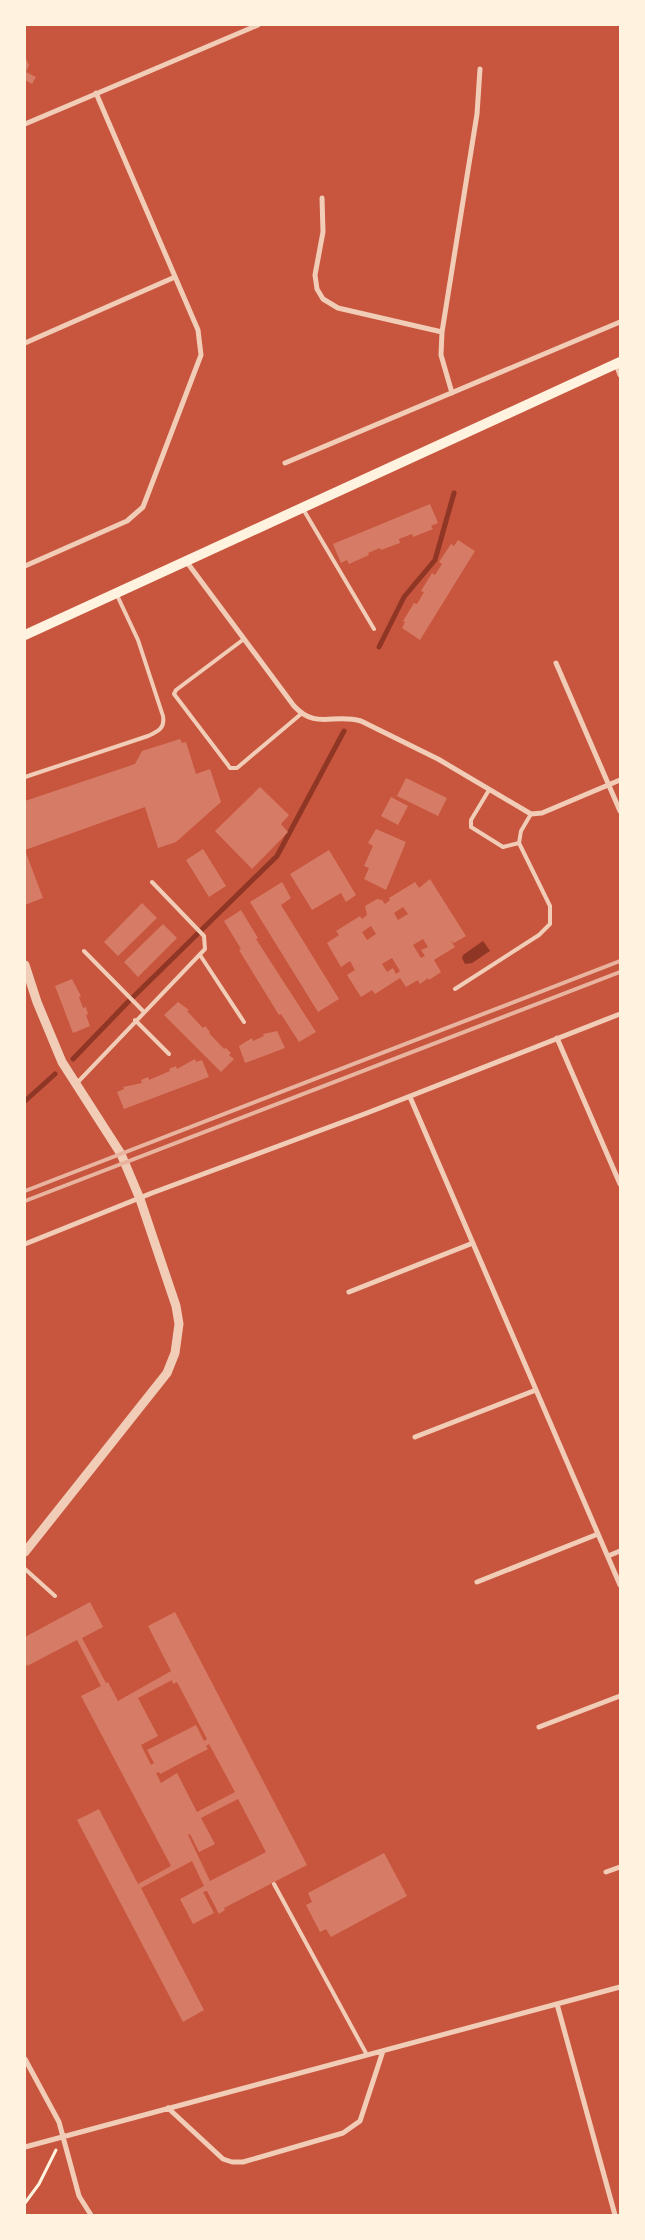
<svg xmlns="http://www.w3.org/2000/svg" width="645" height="2240" font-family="Manrope,sans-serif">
<rect width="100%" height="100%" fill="#c8553d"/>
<path fill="#8f3625" d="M 483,941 L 490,951 L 472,963 L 465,964 L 462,958 L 463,955 Z"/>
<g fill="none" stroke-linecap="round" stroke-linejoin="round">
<path stroke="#8f3625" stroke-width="5" d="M 379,647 L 404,597 L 435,560 L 454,493
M 73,1059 L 126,1004 L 277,856 L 344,731
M 25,1101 L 55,1074"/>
</g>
<path fill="#d67c66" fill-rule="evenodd" d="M 25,57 L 29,65 L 26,72 L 36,77 L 32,84 L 25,80 Z
M 430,504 L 438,523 L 431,526 L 433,529 L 413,537 L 412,534 L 399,539 L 400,543 L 381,550 L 380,548 L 368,553 L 369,555 L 349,564 L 347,560 L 341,563 L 333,544 Z
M 458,540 L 475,551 L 420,640 L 402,628 L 405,622 L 403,621 L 414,603 L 417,604 L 424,592 L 421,591 L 432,573 L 435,575 L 442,564 L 439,562 L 451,544 L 454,546 Z
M 180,739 L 182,743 L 186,742 L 196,774 L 210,769 L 221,802 L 176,842 L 158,848 L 145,807 L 25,850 L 25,801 L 135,764 L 142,751 Z
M 406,778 L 447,798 L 438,816 L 397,796 Z
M 260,787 L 289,815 L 281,824 L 288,832 L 252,869 L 215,831 Z
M 391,797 L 408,806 L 398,825 L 381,816 Z
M 376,829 L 406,842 L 386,890 L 364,879 L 369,868 L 364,866 L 373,846 L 368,843 Z
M 203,849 L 226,886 L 209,897 L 186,860 Z
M 25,850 L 43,898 L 25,905 Z
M 329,850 L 356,895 L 346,902 L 341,893 L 312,910 L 290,874 Z
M 430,879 L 466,936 L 454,943 L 451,941 L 455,947 L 434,960 L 441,972 L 429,980 L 428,978 L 420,984 L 418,980 L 406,987 L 400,978 L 375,994 L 372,990 L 361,997 L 347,975 L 355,970 L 350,961 L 341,967 L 327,943 L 339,935 L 336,931 L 360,916 L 362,919 L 367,915 L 365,906 L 377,899 L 382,900 L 385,904 L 390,900 L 389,898 L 415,882 L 419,888 ZM 403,907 L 408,914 L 398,920 L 394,913 ZM 371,926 L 376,934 L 367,940 L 362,932 ZM 423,939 L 428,947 L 421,950 L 425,956 L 421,958 L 413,945 ZM 392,958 L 400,971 L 396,974 L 393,968 L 387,972 L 382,964 Z
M 282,882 L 291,898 L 281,905 L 339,999 L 318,1012 L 250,902 Z
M 142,903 L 157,918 L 118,956 L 104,942 Z
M 241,910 L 258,938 L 256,939 L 316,1032 L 299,1042 L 281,1014 L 279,1015 L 239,950 L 241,949 L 224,921 Z
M 163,924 L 177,938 L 138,977 L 124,962 Z
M 72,979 L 81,996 L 79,997 L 83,1008 L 86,1007 L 88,1014 L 86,1015 L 90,1026 L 73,1033 L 55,986 Z
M 178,1002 L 189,1010 L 187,1011 L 203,1028 L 205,1026 L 210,1032 L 209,1033 L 224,1049 L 226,1048 L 231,1053 L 229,1055 L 234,1059 L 221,1072 L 164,1015 Z
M 277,1031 L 285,1048 L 245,1063 L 239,1046 L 252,1038 L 253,1041 L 264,1036 L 263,1034 Z
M 195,1059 L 196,1062 L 202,1060 L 209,1077 L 124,1109 L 117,1092 L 124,1089 L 123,1087 L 142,1083 L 141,1080 L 148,1077 L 149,1080 L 170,1071 L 169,1069 L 176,1066 L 177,1069 Z
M 90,1602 L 103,1627 L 82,1638 L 106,1683 L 108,1682 L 118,1701 L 171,1671 L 148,1626 L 175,1612 L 307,1865 L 224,1908 L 225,1910 L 219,1914 L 207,1891 L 203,1892 L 214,1913 L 193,1924 L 180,1899 L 204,1886 L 192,1861 L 141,1888 L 204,2010 L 183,2022 L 77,1820 L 99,1809 L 138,1884 L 171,1866 L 81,1696 L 101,1686 L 77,1640 L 27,1666 L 25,1662 L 25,1637 ZM 172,1680 L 173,1684 L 177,1682 L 207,1739 L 204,1741 L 196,1725 L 147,1750 L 154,1763 L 151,1765 L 141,1745 L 158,1736 L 138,1698 ZM 209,1744 L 235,1792 L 197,1812 L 177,1773 L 161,1783 L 156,1773 L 159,1772 L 160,1774 L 208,1749 L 206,1746 ZM 238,1799 L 266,1852 L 210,1881 L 188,1835 L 190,1834 L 199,1852 L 215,1844 L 201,1818 Z
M 384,1853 L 407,1896 L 331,1937 L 326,1929 L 320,1932 L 306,1905 L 312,1902 L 308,1893 Z"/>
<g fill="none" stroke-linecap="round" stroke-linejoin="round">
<path stroke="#fff3e0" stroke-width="3" d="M 25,2203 L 39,2184 L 56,2150"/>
<path stroke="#f1ccb7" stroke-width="4" d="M 303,509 L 374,629
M 244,639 L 176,690 L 174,694 L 228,765 L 230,768 L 237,768 L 301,714
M 25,777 L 148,736 C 159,731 165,728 163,716 L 138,640 L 116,593
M 489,790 L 471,820 L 471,827 L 503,847 L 519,843
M 84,951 L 143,1011
M 200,955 L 244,1022
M 455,989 L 539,935 L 550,924 L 550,906 L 519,843 L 521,831 L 531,814
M 135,1020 L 169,1054
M 76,1084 L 205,949 L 204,936 L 152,882
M 25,1569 L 55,1596
M 274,1884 L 367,2055"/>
<path stroke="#f1ccb7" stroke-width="5" d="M 25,124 L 258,25
M 322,198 L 323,232 L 315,275 L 317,289 L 323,299 L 338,308 L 442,332
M 25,343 L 175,277
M 616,364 L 620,375
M 452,393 L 441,355 L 442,332 L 477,114 L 480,69
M 285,463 L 620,322
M 186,561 L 294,706 C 316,730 333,713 361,721 L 438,759 L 531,814 L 542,813 L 620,780
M 25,566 L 127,521 L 143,507 L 201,355 L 198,330 L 96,93
M 556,663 L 620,811
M 557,1038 L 620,1184
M 410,1097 L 620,1585
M 25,1244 L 152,1193 L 367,1113 L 620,1014
M 349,1292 L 473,1243
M 415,1437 L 536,1390
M 608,1556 L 620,1551
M 477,1582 L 598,1534
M 539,1727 L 620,1696
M 606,1872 L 620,1867
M 557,2004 L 615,2215
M 25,2059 L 59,2122 L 79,2196 L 91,2215
M 168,2108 L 223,2159 L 232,2162 L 243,2162 L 343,2133 L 360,2121 L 383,2051
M 25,2147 L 620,1987"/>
<path stroke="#f1ccb7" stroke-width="9" d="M 25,965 L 37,1002 L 62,1062 L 121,1154 L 140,1199 L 176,1306 L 179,1324 L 175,1353 L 167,1373 L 25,1552"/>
<path stroke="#fff3e0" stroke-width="10" d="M 25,635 L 620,362"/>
<path stroke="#e9b49f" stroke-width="4" d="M 25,1191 L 620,961
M 25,1201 L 620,972"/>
</g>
<rect width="645" height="2240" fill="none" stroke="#fff3e0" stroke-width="52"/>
</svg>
